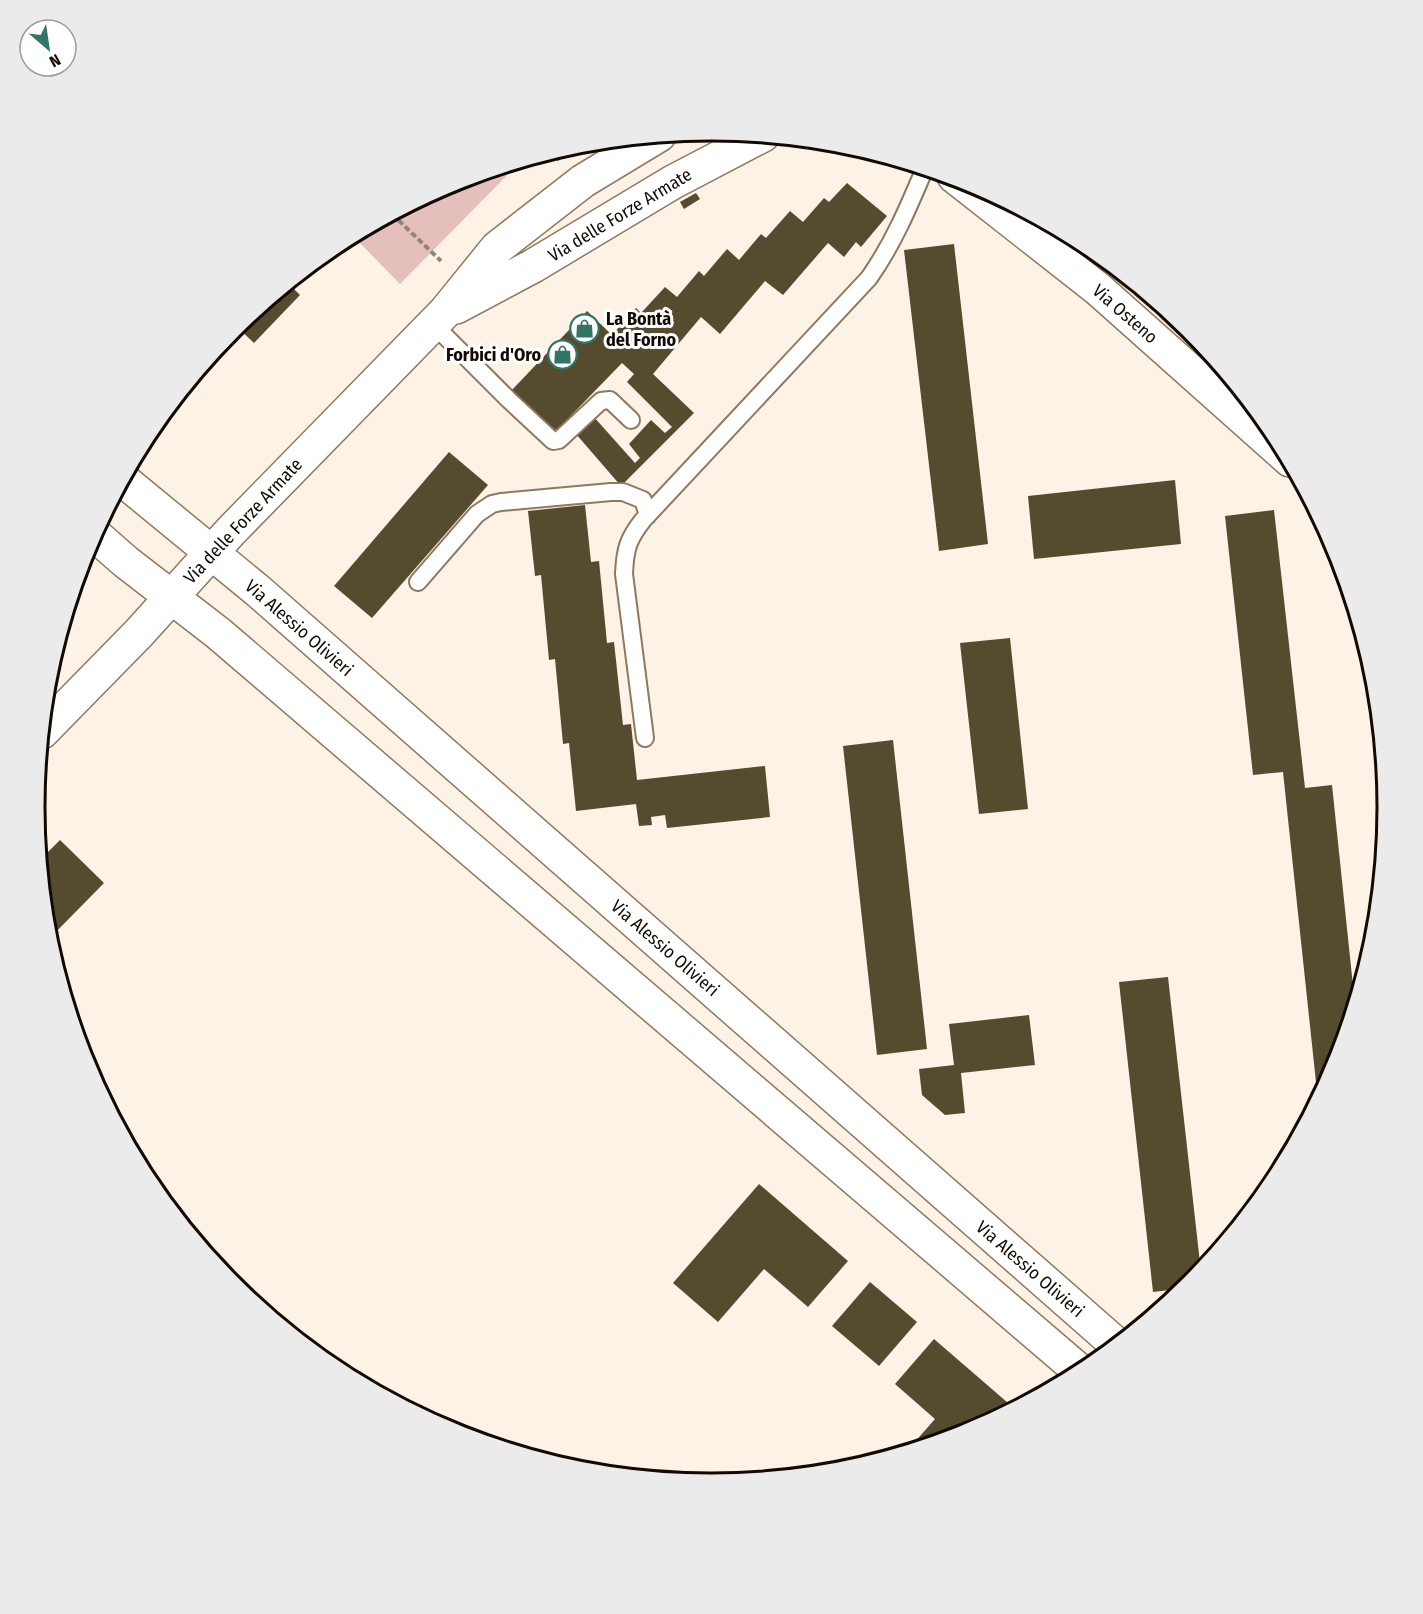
<svg xmlns="http://www.w3.org/2000/svg" width="1423" height="1614" font-family="'Fira Sans Condensed',sans-serif">
<rect width="100%" height="100%" fill="#fdf2e6"/>
<path fill="#e4bfbb" d="M 521,161 L 400,284 L 352,235 L 453,181 Z"/>
<path fill="#554b2e" d="M 570,146 L 573,150 L 558,161 L 553,155 L 562,148 Z
M 847,183 L 887,216 L 861,247 L 856,242 L 844,257 L 828,243 L 783,295 L 765,281 L 720,334 L 701,317 L 653,374 L 694,413 L 621,486 L 576,434 L 593,416 L 635,463 L 640,458 L 629,444 L 651,420 L 665,433 L 672,427 L 627,382 L 634,374 L 622,363 L 554,433 L 511,391 L 587,311 L 612,335 L 636,308 L 641,313 L 665,287 L 677,297 L 699,271 L 704,276 L 727,249 L 739,260 L 761,234 L 766,238 L 790,211 L 803,222 L 824,198 L 829,202 Z
M 696,193 L 700,199 L 684,209 L 680,202 Z
M 954,244 L 988,544 L 939,551 L 904,250 Z
M 288,283 L 300,295 L 254,343 L 236,326 Z
M 449,452 L 488,485 L 372,618 L 334,586 Z
M 1175,480 L 1181,544 L 1034,559 L 1028,496 Z
M 585,505 L 591,562 L 599,561 L 607,643 L 614,642 L 623,725 L 631,724 L 637,780 L 765,766 L 770,817 L 667,828 L 665,815 L 651,817 L 652,825 L 639,826 L 636,804 L 576,811 L 569,743 L 563,744 L 555,659 L 549,660 L 541,575 L 535,576 L 528,511 Z
M 1274,510 L 1305,788 L 1332,785 L 1355,1005 L 1337,1066 L 1318,1101 L 1283,772 L 1253,775 L 1225,516 Z
M 1010,638 L 1028,809 L 979,814 L 960,643 Z
M 893,740 L 927,1049 L 877,1055 L 843,746 Z
M 60,840 L 104,883 L 48,940 L 40,860 Z
M 1168,977 L 1201,1272 L 1187,1288 L 1153,1292 L 1119,982 Z
M 1029,1015 L 1035,1065 L 961,1073 L 965,1113 L 945,1115 L 922,1095 L 919,1069 L 954,1065 L 949,1024 Z
M 759,1184 L 848,1261 L 808,1307 L 764,1269 L 718,1322 L 673,1283 Z
M 870,1282 L 917,1322 L 879,1366 L 832,1326 Z
M 934,1339 L 1015,1409 L 970,1433 L 906,1452 L 935,1419 L 895,1384 Z"/>
<g fill="none" stroke-linecap="round" stroke-linejoin="round">
<defs>
<path id="lane" d="M 433,324 L 509,400 L 553,441 L 559,440 L 601,401 L 610,400 L 631,420
M 418,582 L 477,514 L 492,504 L 501,502 L 611,492 L 623,492 L 643,500 L 648,515
M 645,738 L 624,574 C 625,549 628,539 643,520 L 869,278 C 893,244 909,206 925,168"/>
<path id="street" d="M 954,176 L 1098,289 L 1290,460"/>
<path id="secondary" d="M 456,307 L 533,266 L 673,182 L 763,135
M 123,480 L 257,590 L 1117,1345
M 94,534 L 126,562 L 218,633 L 1082,1373
M 42,732 L 139,633 L 231,531 L 446,311 L 497,248 L 583,181 L 659,135"/>
</defs>
<use href="#lane" stroke="#90785d" stroke-width="20"/>
<use href="#street" stroke="#90785d" stroke-width="36"/>
<use href="#secondary" stroke="#90785d" stroke-width="36"/>
<path stroke="#90867c" stroke-width="4" stroke-dasharray="6 3" stroke-linecap="butt" d="M 392,214 L 441,261"/>
<use href="#lane" stroke="#fff" stroke-width="16"/>
<use href="#street" stroke="#fff" stroke-width="33"/>
<use href="#secondary" stroke="#fff" stroke-width="33"/>
</g>
<defs>
<symbol id="shop-ring" viewBox="-11 -11 22 22"><circle r="9.5" fill="#fff" stroke="#327567" stroke-width="1.5"/><path d="M-5-2.5h2.3a2.7 3.5 0 0 1 5.4 0H5L5.5 6h-11ZM-1.5-2.5h3a1.5 2.3 0 0 0-3 0Z" fill="#327567"/></symbol>
</defs>
<g fill-rule="evenodd">
<use href="#shop-ring" x="568" y="312" width="33" height="33"/>
<use href="#shop-ring" x="546" y="338" width="33" height="33"/>
</g>
<g text-anchor="middle" dominant-baseline="central" stroke-width="6" stroke-linejoin="round" paint-order="stroke">
<g font-size="18" fill="#130a03" stroke="#fff">
<text transform="translate(620 215) rotate(-31)">Via delle Forze Armate</text>
<text transform="translate(1125 314) rotate(41)">Via Osteno</text>
<text transform="translate(243 521) rotate(-47)">Via delle Forze Armate</text>
<text transform="translate(299 628) rotate(41)">Via Alessio Olivieri</text>
<text transform="translate(665 948) rotate(41)">Via Alessio Olivieri</text>
<text transform="translate(1030 1269) rotate(41)">Via Alessio Olivieri</text>
</g>
<g font-size="18" font-weight="bold" fill="#130a03" stroke="#fff" text-anchor="start">
<text x="606" y="319">La Bontà<tspan x="606" dy="21">del Forno</tspan></text>
<text x="541" y="355" text-anchor="end">Forbici d'Oro</text>
</g>
</g>
<path d="M0 0H1423V1614H0ZM45 807a666 666 0 1 1 1332 0a666 666 0 1 1-1332 0Z" fill="#ecebeb" fill-rule="evenodd"/>
<path fill="none" stroke="#130a03" stroke-width="3" d="M45 807a666 666 0 1 1 1332 0a666 666 0 1 1-1332 0Z"/>
<g transform="translate(48 48) rotate(151)"><circle r="28" fill="#ffffff" stroke="#a19d9a" stroke-width="1.5"/>
<path d="M0-4.5L10 22L0 15L-10 22Z" fill="#327567"/>
<text y="-9" font-size="16" font-weight="bold" text-anchor="middle" fill="#130a03">N</text>
</g>
</svg>
